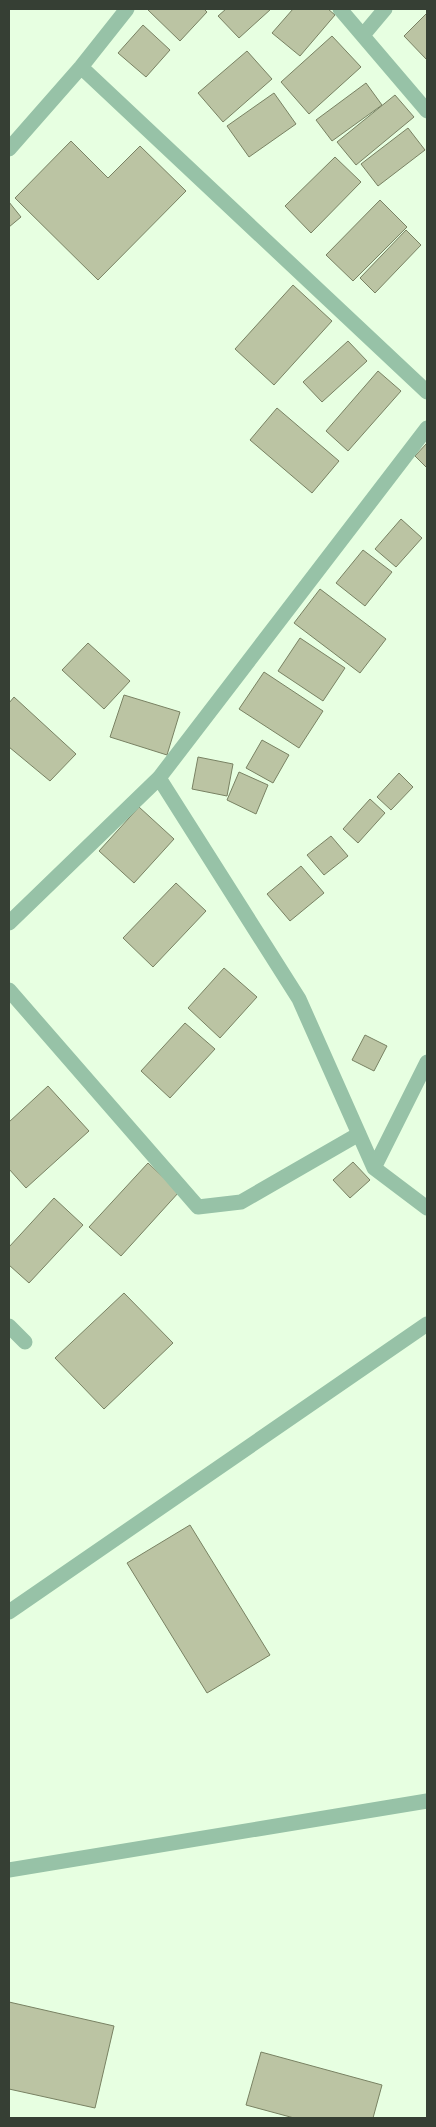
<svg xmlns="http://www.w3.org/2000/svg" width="436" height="2127" font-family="'PT Sans Narrow',sans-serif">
<rect width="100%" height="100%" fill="#e7ffe1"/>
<path fill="#bbc4a3" stroke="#798263" d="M 147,9 L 204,9 L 207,12 L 180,41 Z
M 226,9 L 271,9 L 239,38 L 218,16 Z
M 293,9 L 328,9 L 335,15 L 300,56 L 272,33 Z
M 427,13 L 427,60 L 404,36 Z
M 143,25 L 170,50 L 146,77 L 118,53 Z
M 332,36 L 361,67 L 309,114 L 281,82 Z
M 247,51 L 272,79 L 223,122 L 198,93 Z
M 366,83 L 382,105 L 332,141 L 316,120 Z
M 274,93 L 296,124 L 249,157 L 227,126 Z
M 395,95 L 414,117 L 356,165 L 337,142 Z
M 408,128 L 425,150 L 378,186 L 361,164 Z
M 71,141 L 108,178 L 140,146 L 186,191 L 98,280 L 15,198 Z
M 335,157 L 361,182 L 311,233 L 285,206 Z
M 380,200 L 407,227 L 353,281 L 326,255 Z
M 9,202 L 21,217 L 9,227 Z
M 406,230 L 421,245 L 375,293 L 360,278 Z
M 293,285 L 332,321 L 274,385 L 235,349 Z
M 348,341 L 367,361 L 322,402 L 303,382 Z
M 378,371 L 401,391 L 348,451 L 326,431 Z
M 277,408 L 339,461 L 312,493 L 250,440 Z
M 427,443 L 427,468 L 415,456 Z
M 401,519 L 422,538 L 396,567 L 375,549 Z
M 363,550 L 392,572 L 365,606 L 336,583 Z
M 320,589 L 386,639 L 360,673 L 294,623 Z
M 300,638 L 345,668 L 323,701 L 278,671 Z
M 88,643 L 130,681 L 104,709 L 62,670 Z
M 264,672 L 323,711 L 299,748 L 239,709 Z
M 124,695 L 180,712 L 167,755 L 110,737 Z
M 14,697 L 76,754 L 50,781 L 9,747 L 9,703 Z
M 262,740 L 289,755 L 273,783 L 246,768 Z
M 198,757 L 233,764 L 227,796 L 192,789 Z
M 239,772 L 268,785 L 256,814 L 227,800 Z
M 399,773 L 413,787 L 391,810 L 377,797 Z
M 370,799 L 385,813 L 358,843 L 343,829 Z
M 139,807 L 174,839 L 134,883 L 99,851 Z
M 331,836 L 348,856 L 324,875 L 307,855 Z
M 301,866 L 324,893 L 290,921 L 267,894 Z
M 176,883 L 206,911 L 153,967 L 123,938 Z
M 224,968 L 257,997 L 220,1038 L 188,1008 Z
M 185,1023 L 215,1049 L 170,1098 L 141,1071 Z
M 365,1035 L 387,1046 L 374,1071 L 352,1060 Z
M 48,1086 L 89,1131 L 26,1188 L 9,1169 L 9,1122 Z
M 353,1162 L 370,1180 L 350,1198 L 333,1180 Z
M 148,1163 L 179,1192 L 121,1256 L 89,1227 Z
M 54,1198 L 83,1225 L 29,1283 L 9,1265 L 9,1247 Z
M 124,1293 L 173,1343 L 104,1409 L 55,1358 Z
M 190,1525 L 270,1655 L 207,1693 L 127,1563 Z
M 9,2002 L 114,2026 L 95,2108 L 9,2089 Z
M 261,2052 L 382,2085 L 373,2118 L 294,2118 L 246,2105 Z"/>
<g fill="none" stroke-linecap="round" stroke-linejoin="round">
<path stroke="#97c2a7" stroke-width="15" d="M 9,1870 L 427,1801"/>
<path stroke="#97c2a7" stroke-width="15" d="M 340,9 L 427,111
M 364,34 L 385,9
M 81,67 L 427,392
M 9,149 L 81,67 L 127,9
M 159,778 L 299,999 L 374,1168 L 427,1208
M 9,923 L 159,778 L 427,428
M 9,990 L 198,1207 L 241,1202 L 359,1134
M 374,1168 L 427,1062
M 9,1326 L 25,1342
M 9,1612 L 427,1324"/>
</g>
<rect width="436" height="2127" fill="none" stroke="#363f34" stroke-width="20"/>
</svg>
